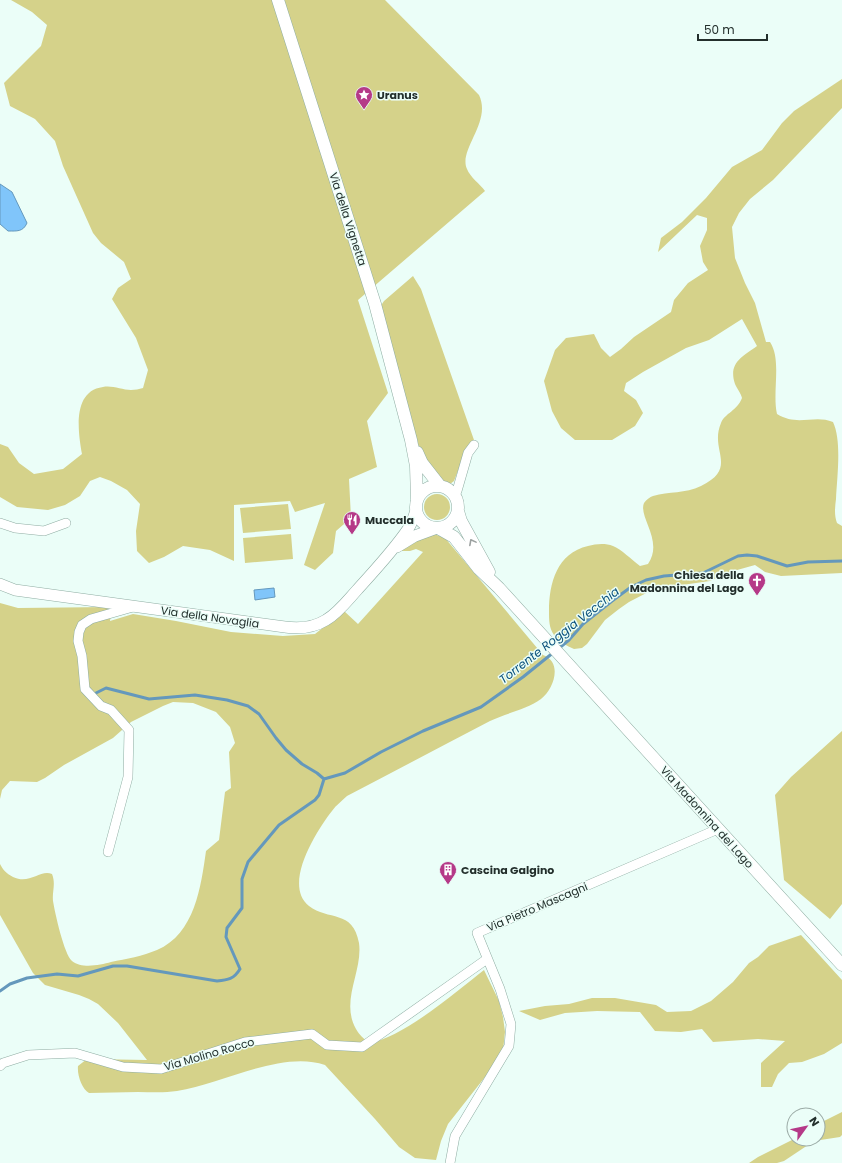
<svg xmlns="http://www.w3.org/2000/svg" width="842" height="1163" font-family="Poppins,sans-serif">
<rect width="100%" height="100%" fill="#ebfef8"/>
<path fill="#d5d28a" d="M 11,0 L 385,0 L 479,95 C 492,122 458,150 467,169 C 470,177 480,184 485,191 L 358,300 L 388,393 L 367,421 L 377,467 L 349,479 L 351,518 L 336,531 L 333,553 L 315,570 L 304,565 L 325,503 L 295,512 L 290,501 L 234,505 L 234,561 L 210,550 L 183,546 L 164,557 L 149,563 L 137,551 L 136,531 L 140,504 L 127,490 L 111,481 L 100,477 L 90,481 L 80,496 L 65,505 L 48,510 L 17,507 L 0,497 L 0,444 L 8,447 L 19,463 L 34,474 L 63,469 L 82,454 C 78,432 72,391 103,387 C 112,385 122,390 131,390 C 135,390 139,389 143,388 L 148,370 L 136,338 L 112,299 L 118,288 L 131,279 L 124,262 L 101,243 L 93,233 L 63,166 L 55,141 L 35,119 L 10,106 L 4,83 L 41,46 L 47,25 L 32,12 Z
M 842,79 L 842,108 L 773,180 L 750,199 L 739,213 L 732,227 L 735,258 L 745,283 L 755,303 L 766,342 L 770,342 C 782,360 772,392 777,414 C 798,427 814,414 833,422 C 842,441 837,477 836,499 C 835,507 834,515 837,523 L 842,526 L 842,573 L 781,576 L 765,572 L 755,565 L 730,572 L 710,581 L 654,589 L 629,602 L 619,609 L 605,620 L 587,644 L 582,648 L 574,649 C 567,646 559,642 554,635 C 549,628 549,620 549,611 C 549,583 557,553 588,546 C 596,544 605,543 613,546 C 621,549 632,560 640,566 L 648,564 C 664,541 638,517 644,503 C 646,500 650,497 653,496 C 669,491 685,494 701,486 C 739,467 709,451 721,423 C 725,413 737,411 742,398 C 741,393 737,389 735,384 C 728,363 742,357 757,346 L 742,319 L 709,340 L 686,348 L 643,372 L 626,383 L 624,391 L 636,400 L 643,413 L 635,426 L 612,440 L 575,440 L 561,428 L 552,411 L 544,381 L 555,350 L 566,338 L 594,334 L 601,348 L 610,357 L 621,349 L 634,337 L 671,312 L 674,300 L 688,283 L 708,270 L 703,262 L 700,246 L 707,230 L 707,218 L 697,215 L 658,252 L 661,238 L 682,222 L 706,198 L 732,167 L 762,150 L 782,123 L 794,111 Z
M 413,276 L 421,289 L 474,440 L 466,450 L 454,481 L 450,484 L 441,480 L 427,463 L 416,440 L 380,307 L 384,301 Z
M424 507a13 13 0 1 1 26 0a13 13 0 1 1-26 0Z
M 288,504 L 291,529 L 243,533 L 240,508 Z
M 291,534 L 293,559 L 245,563 L 243,538 Z
M 434,534 L 445,538 L 543,655 C 563,662 554,689 541,699 C 526,710 506,713 490,721 C 442,746 395,771 347,796 C 342,801 336,805 332,811 C 317,830 282,885 309,906 C 328,921 353,909 359,943 C 363,971 340,1001 356,1029 C 359,1035 364,1038 368,1043 C 402,1039 457,991 484,970 L 499,1001 L 503,1017 L 505,1032 L 503,1051 L 496,1063 L 448,1124 L 441,1141 L 436,1160 L 415,1158 L 399,1147 L 375,1119 L 325,1065 C 282,1050 222,1084 177,1091 C 164,1093 151,1092 138,1092 C 122,1092 105,1093 89,1093 C 82,1089 77,1075 78,1066 L 87,1059 L 147,1060 L 118,1023 L 98,1004 L 89,999 L 79,995 L 45,985 L 33,973 L 0,915 L 0,864 C 3,870 6,873 13,877 C 30,885 40,869 52,874 C 56,884 52,891 53,901 C 55,913 64,954 72,961 C 82,969 100,965 111,962 C 126,959 143,956 157,950 C 195,934 201,886 206,851 L 219,840 L 225,792 L 231,788 L 229,752 L 235,743 L 230,727 L 216,712 L 193,703 L 173,702 L 163,706 L 131,722 L 113,738 L 64,765 L 45,778 L 37,782 L 10,781 L 2,790 L 0,799 L 0,603 L 18,608 L 109,607 L 111,614 L 110,621 L 133,614 L 176,621 L 231,632 L 283,636 L 315,634 L 344,611 L 358,624 L 423,552 L 416,549 L 410,551 L 399,551 L 417,540 Z
M 842,731 L 842,904 L 830,919 L 784,880 L 775,795 L 791,777 Z
M 801,935 L 842,980 L 842,1043 L 824,1054 L 802,1062 L 789,1063 L 778,1074 L 772,1087 L 761,1087 L 761,1063 L 785,1041 L 758,1039 L 713,1042 L 702,1029 L 681,1032 L 655,1031 L 640,1012 L 597,1011 L 565,1013 L 540,1020 L 519,1011 L 545,1006 L 569,1004 L 592,998 L 615,998 L 656,1005 L 667,1012 L 691,1011 L 711,1001 L 733,982 L 749,963 L 758,957 L 769,946 Z
M 842,1112 L 842,1135 L 840,1137 L 814,1141 L 784,1161 L 777,1163 L 749,1163 L 758,1157 L 794,1139 L 818,1139 L 818,1124 Z"/>
<path fill="#80c5fa" stroke="#6498bc" d="M 0,184 L 12,192 L 27,223 C 23,232 17,231 8,231 L 0,224 Z
M 274,588 L 275,597 L 255,600 L 254,590 Z"/>
<g fill="none" stroke-linecap="round" stroke-linejoin="round">
<path stroke="#6498bc" stroke-width="3" d="M 558,649 L 569,640 L 583,624 L 612,601 L 631,587 L 646,580 L 664,576 L 703,573 L 738,556 L 747,555 L 757,556 L 787,566 L 808,562 L 842,561
M 96,693 L 106,688 L 149,699 L 195,695 L 227,700 L 248,706 L 259,714 L 276,738 L 286,750 L 302,764 L 317,773 L 324,779
M 0,991 L 10,984 L 27,978 L 57,974 L 78,976 L 113,966 L 127,966 L 217,981 C 228,980 234,979 240,969 L 226,937 L 227,928 L 242,908 L 242,879 L 248,862 L 279,825 L 315,800 L 319,795 L 324,779 L 345,773 L 381,752 L 423,731 L 481,707 L 523,677 L 554,652"/>
<defs>
<path id="minor" d="M 454,495 L 457,491 L 468,453 L 474,445
M 0,523 L 15,528 L 44,531 L 66,523
M 108,852 L 128,777 L 129,730 L 111,710 L 101,706 L 85,689 L 82,656 L 78,641 L 79,632 L 82,625 L 91,619 L 133,607
M 0,1066 L 3,1063 L 28,1055 L 75,1053 L 123,1067 L 161,1069 L 245,1042 L 312,1034 L 327,1045 L 362,1047 L 487,959
M 450,1163 L 455,1136 L 509,1046 L 511,1024 L 500,989 L 477,933 L 718,829"/>
<path id="tertiary" d="M 397,547 L 415,536 L 434,529
M 0,584 L 15,590 L 285,627 C 299,629 313,628 326,620 C 338,613 347,601 357,590 C 374,571 393,551 408,529 C 412,523 414,517 416,510"/>
<path id="secondary" d="M 278,0 L 375,304 L 411,440 L 416,466 L 417,499
M 417,452 L 422,463 L 440,486
M416 507a21 21 0 1 1 42 0a21 21 0 1 1-42 0Z
M 458,511 L 461,521 L 489,572
M 440,529 L 454,537 L 479,569 L 499,588 L 842,965"/>
</defs>
<use href="#minor" stroke="#8fada3" stroke-width="10"/>
<use href="#tertiary" stroke="#8fada3" stroke-width="12"/>
<use href="#secondary" stroke="#8fada3" stroke-width="13"/>
<use href="#minor" stroke="#fff" stroke-width="9"/>
<use href="#tertiary" stroke="#fff" stroke-width="11"/>
<use href="#secondary" stroke="#fff" stroke-width="12"/>
</g>
<defs><path id="oneway-chevron" d="M-2-3.5L2.5 0L-2 3.5" fill="none" stroke-width="1.6" stroke-linecap="round" stroke-linejoin="round"/></defs>
<use stroke="#9ca1a0" href="#oneway-chevron" transform="translate(472 542) rotate(-118)"/>
<defs>
<symbol id="sight-pin" viewBox="-11 -11 22 30"><path d="M0 17L-7.5 6A9.5 9.5 0 1 1 7.5 6Z" fill="#b53988" stroke="#ebfef8"/><path d="M0-6L1.8-2.2L6-1.7L2.9 1.2L3.7 5.4L0 3.3L-3.7 5.4L-2.9 1.2L-6-1.7L-1.8-2.2Z" fill="#fff"/></symbol>
<symbol id="restaurant-pin" viewBox="-11 -11 22 30"><path d="M0 17L-7.5 6A9.5 9.5 0 1 1 7.5 6Z" fill="#b53988" stroke="#ebfef8"/><path d="M-5-6h1v4h1v-4h1v4h1v-4h1v5L-1.5 .5V6h-2V.5L-5-1ZM5-6V6H3V1.5H1.5Q1.5-4 5-6Z" fill="#fff"/></symbol>
<symbol id="church-pin" viewBox="-11 -11 22 30"><path d="M0 17L-7.5 6A9.5 9.5 0 1 1 7.5 6Z" fill="#b53988" stroke="#ebfef8"/><path d="M-1.2-6h2.4v3.5h3.3v2.4h-3.3V6h-2.4V-.1h-3.3v-2.4h3.3Z" fill="#fff"/></symbol>
<symbol id="building-pin" viewBox="-11 -11 22 30"><path d="M0 17L-7.5 6A9.5 9.5 0 1 1 7.5 6Z" fill="#b53988" stroke="#ebfef8"/><path d="M-4-6H4V6H1V3H-1V6H-4ZM-2.5-4.3h1.7v1.8h-1.7ZM.8-4.3h1.7v1.8H.8ZM-2.5-1h1.7V.8h-1.7ZM.8-1h1.7V.8H.8Z" fill="#fff"/></symbol>
</defs>
<g fill-rule="evenodd">
<use href="#sight-pin" x="354" y="85" width="20" height="27"/>
<use href="#restaurant-pin" x="342" y="510" width="20" height="27"/>
<use href="#church-pin" x="747" y="571" width="20" height="27"/>
<use href="#building-pin" x="438" y="860" width="20" height="27"/>
</g>
<g text-anchor="middle" dominant-baseline="central" stroke-width="3" stroke-linejoin="round" paint-order="stroke">
<g font-size="11" font-weight="bold" fill="#232f2c" stroke="#ebfef8" text-anchor="start">
<text x="377" y="95">Uranus</text>
<text x="365" y="520">Muccala</text>
<text x="744" y="575" text-anchor="end">Chiesa della<tspan x="744" dy="13">Madonnina del Lago</tspan></text>
<text x="461" y="870">Cascina Galgino</text>
</g>
<g font-size="11" fill="#232f2c" stroke="#ebfef8">
<text transform="translate(348 219) rotate(72)">Via della Vignetta</text>
<text transform="translate(210 617) rotate(8)">Via della Novaglia</text>
<text transform="translate(707 817) rotate(48)">Via Madonnina del Lago</text>
<text transform="translate(537 907) rotate(-23)">Via Pietro Mascagni</text>
<text transform="translate(209 1054) rotate(-16)">Via Molino Rocco</text>
</g>
<g font-size="12" font-style="italic" fill="#0a507b" stroke="#ebfef8">
<text transform="translate(559 635) rotate(-38)">Torrente Roggia Vecchia</text>
</g>
</g>
<g transform="translate(806 1127) rotate(57)"><circle r="19" fill="#ebfef8" stroke="#9baba6"/>
<path d="M0-3L7 15L0 10L-7 15Z" fill="#b53988"/>
<text y="-6" font-size="11" font-weight="bold" text-anchor="middle" fill="#232f2c">N</text>
</g>
<path d="M698 34v6h69v-6" fill="none" stroke="#232f2c" stroke-width="2"/>
<text x="704" y="34" font-size="12" fill="#232f2c" stroke="#ebfef8" stroke-width="3" paint-order="stroke">50 m</text>
</svg>
